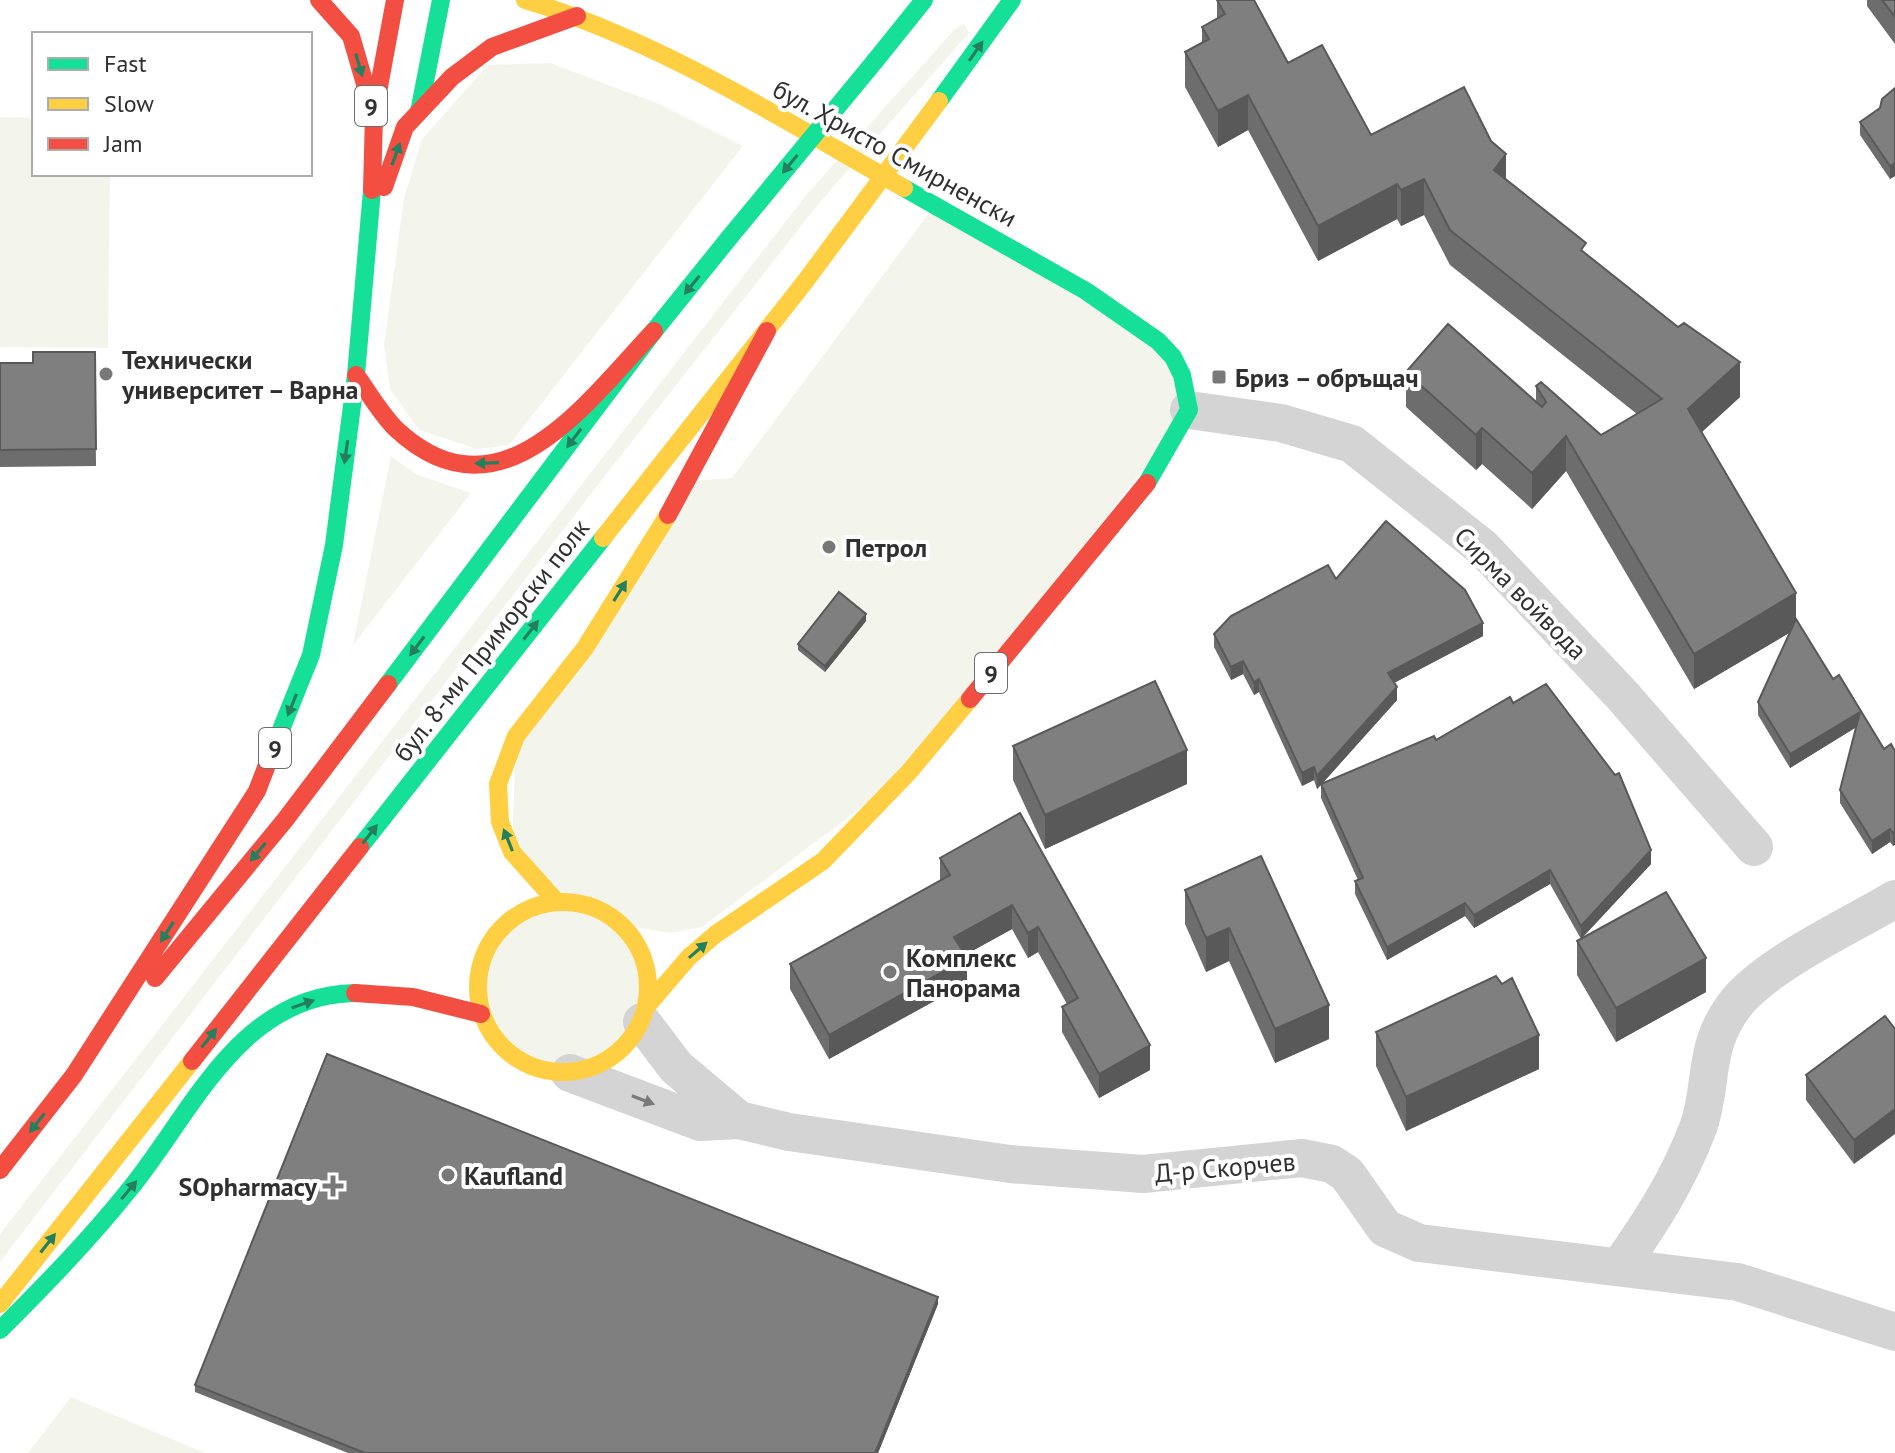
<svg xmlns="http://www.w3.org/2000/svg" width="1895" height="1453" font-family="'PT Sans',sans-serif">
<rect width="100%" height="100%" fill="#fff"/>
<path fill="#f3f5ed" d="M 964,24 L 969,33 L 820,202 L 597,486 L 0,1262 L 0,1234 L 807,194 L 955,29 Z
M 550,63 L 659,104 L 743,146 L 509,445 L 477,449 L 419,430 L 390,389 L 384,345 L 404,198 L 422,139 L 488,65 Z
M 0,117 L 34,118 L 34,174 L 110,174 L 108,348 L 0,347 Z
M 935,205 L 1158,341 L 1189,410 L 909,772 L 702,927 L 670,933 L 622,925 C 649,959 648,973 643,1015 C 641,1029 623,1050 610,1058 C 515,1115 426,984 511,920 C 524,910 540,906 555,900 L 512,852 L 516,736 L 689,481 L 732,478 Z
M 391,456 L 418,475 L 471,493 L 353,645 Z
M 71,1397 L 205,1453 L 28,1453 Z"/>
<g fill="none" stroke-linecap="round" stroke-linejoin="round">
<path stroke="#d4d4d4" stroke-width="38" d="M 1189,410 L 1281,423 L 1352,444 L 1483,548 L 1622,695 L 1754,847
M 642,1022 L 676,1067 L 739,1120
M 570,1073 L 700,1122 L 739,1120 L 789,1132 L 1010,1164 L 1143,1174 L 1302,1158 L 1332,1164 L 1347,1174 L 1385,1228 L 1419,1243 L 1738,1282 L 1895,1332
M 1620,1266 C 1652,1221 1678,1180 1698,1128 C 1714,1084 1701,1047 1737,1002 C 1769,963 1850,926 1895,899"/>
<path stroke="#16e098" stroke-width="18" d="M 875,61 L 924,0
M 939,101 L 1012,0
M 419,112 L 441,0
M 904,188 L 1086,291 L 1158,341 L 1173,357 L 1182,375 L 1189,410 L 1147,483
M 388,684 L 654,331 L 729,238
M 270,757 L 311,655 L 334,545 L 356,375 L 372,190
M 360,847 L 603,538
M 0,1330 C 45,1285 89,1240 129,1190 C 192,1113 239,995 355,993"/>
<path stroke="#ffcf43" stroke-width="18" d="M 525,0 C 660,41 782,119 904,188
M 603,538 L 804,283
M 556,901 L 512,852 L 500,822 L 498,784 L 516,736 L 585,648 L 668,515
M478 987a85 85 0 1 1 170 0a85 85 0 1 1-170 0Z
M 647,1006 L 689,957 L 716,934 L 823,861 L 909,772 L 970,699
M 0,1304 L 192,1061"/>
<path stroke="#f24e42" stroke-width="18" d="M 319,0 L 351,36 L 374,115 L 372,190
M 375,108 L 395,0
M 384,187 L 405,127 L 452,77 L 492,47 L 577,16
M 356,375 C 369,393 380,413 396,429 C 500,526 586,403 654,331
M 668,515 L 767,331
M 970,699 L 1147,483
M 155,978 L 285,820 L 388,684
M 355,993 L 413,997 L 481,1014
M 192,1061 L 360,847
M 0,1170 L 74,1075 L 257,791 L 270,757"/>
<path stroke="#16e098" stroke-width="18" d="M 729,238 L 875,61"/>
<path stroke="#ffcf43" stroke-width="18" d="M 804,283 L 939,101"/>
</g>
<path fill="#6d6d6d" d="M 1217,0 L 1371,135 L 1506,180 L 1740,397 L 1701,432 L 1796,620 L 1833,679 L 1884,749 L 1895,751 L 1893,846 L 1890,842 L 1872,854 L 1840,803 L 1840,790 L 1856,727 L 1790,768 L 1758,715 L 1758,702 L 1789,633 L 1694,689 L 1566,471 L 1532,509 L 1482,464 L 1476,470 L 1406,407 L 1406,372 L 1536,402 L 1536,386 L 1601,435 L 1637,414 L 1450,265 L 1424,215 L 1401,226 L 1397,219 L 1318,261 L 1248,130 L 1218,147 L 1185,87 L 1185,52 L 1202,43 L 1202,27 L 1217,18 Z
M 1867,0 L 1895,0 L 1895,44 L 1867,6 Z
M 1895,88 L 1895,176 L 1890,179 L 1860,135 L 1860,122 L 1880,108 Z
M 95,352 L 96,466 L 0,467 L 0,363 L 33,363 Z
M 866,621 L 825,672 L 798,650 L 798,644 Z
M 1214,634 L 1483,636 L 1394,683 L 1397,700 L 1322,784 L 1436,740 L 1513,703 L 1651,864 L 1581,939 L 1706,992 L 1616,1042 L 1577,975 L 1577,941 L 1581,939 L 1550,884 L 1474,928 L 1465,916 L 1387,960 L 1355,894 L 1355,881 L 1358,880 L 1321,798 L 1321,785 L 1317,789 L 1314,780 L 1302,786 L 1259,692 L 1254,695 L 1243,674 L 1231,680 L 1214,647 Z
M 1013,746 L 1187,784 L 1045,849 L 1013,780 Z
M 1020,813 L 1150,1070 L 1099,1098 L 1062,1032 L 1062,1007 L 1067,1004 L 1038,952 L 1028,958 L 1012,929 L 965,955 L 967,983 L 829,1059 L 790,989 L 790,964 L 940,881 L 940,858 Z
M 1261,856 L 1329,1039 L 1275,1063 L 1229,961 L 1206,972 L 1185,924 L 1185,890 Z
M 1895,1029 L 1854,1164 L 1806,1100 L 1806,1075 Z
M 1376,1032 L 1539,1069 L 1406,1131 L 1376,1066 Z
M 938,1304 L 878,1453 L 348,1453 L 195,1392 L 195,1385 Z"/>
<path fill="#595959" d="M 1248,95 L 1248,130 L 1218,147 L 1218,111 Z
M 1506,154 L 1506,190 L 1494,170 Z
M 1895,163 L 1895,176 L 1890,179 L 1890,166 Z
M 1424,179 L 1424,215 L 1401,226 L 1401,190 Z
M 1397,184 L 1397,219 L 1318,261 L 1318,226 Z
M 1740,362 L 1740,397 L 1688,445 L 1688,409 Z
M 1482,428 L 1482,464 L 1476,470 L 1476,435 Z
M 1566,436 L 1566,471 L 1532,509 L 1532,473 Z
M 1796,593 L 1796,629 L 1694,689 L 1694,654 Z
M 866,614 L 866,621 L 825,672 L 825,666 Z
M 1483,623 L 1483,636 L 1388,686 L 1388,673 Z
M 1243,661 L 1243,674 L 1231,680 L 1231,667 Z
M 1259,679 L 1259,692 L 1254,695 L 1254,682 Z
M 1397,687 L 1397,700 L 1317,789 L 1317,776 Z
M 1860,712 L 1860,725 L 1790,768 L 1790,754 Z
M 1187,750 L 1187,784 L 1045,849 L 1045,815 Z
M 1314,767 L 1314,780 L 1302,786 L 1302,773 Z
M 1890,829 L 1890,842 L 1872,854 L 1872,841 Z
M 1895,832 L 1895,845 L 1893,846 L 1893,833 Z
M 1651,850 L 1651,864 L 1581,939 L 1581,926 Z
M 1550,870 L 1550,884 L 1474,928 L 1474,915 Z
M 1465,903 L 1465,916 L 1387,960 L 1387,947 Z
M 1012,905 L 1012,929 L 954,961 L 954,937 Z
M 1038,927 L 1038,952 L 1028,958 L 1028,933 Z
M 1229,928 L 1229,961 L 1206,972 L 1206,938 Z
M 967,958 L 967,983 L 829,1059 L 829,1035 Z
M 1706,958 L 1706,992 L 1616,1042 L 1616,1008 Z
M 1329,1005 L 1329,1039 L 1275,1063 L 1275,1029 Z
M 1539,1035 L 1539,1069 L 1406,1131 L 1406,1097 Z
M 1150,1045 L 1150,1070 L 1099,1098 L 1099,1074 Z
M 1895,1109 L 1895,1134 L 1854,1164 L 1854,1140 Z
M 938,1297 L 938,1304 L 878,1453 L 875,1453 Z"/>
<path fill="#7f7f7f" stroke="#595959" stroke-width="2" d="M 1217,0 L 1254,0 L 1288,63 L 1322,45 L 1371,135 L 1464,87 L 1491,141 L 1506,154 L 1494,170 L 1586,243 L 1581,250 L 1678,327 L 1684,323 L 1740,362 L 1688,409 L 1796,593 L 1694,654 L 1566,436 L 1532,473 L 1482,428 L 1476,435 L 1406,372 L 1448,324 L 1542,407 L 1546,402 L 1536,386 L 1541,382 L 1601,435 L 1662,399 L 1450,230 L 1424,179 L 1401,190 L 1397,184 L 1318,226 L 1248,95 L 1218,111 L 1185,52 L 1209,39 L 1202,27 L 1225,14 Z
M 1882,0 L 1895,0 L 1895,17 Z
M 1895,88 L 1895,163 L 1890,166 L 1860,122 L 1880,108 L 1882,99 Z
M 33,352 L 95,352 L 96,449 L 0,450 L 0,363 L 33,363 Z
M 1386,521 L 1465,590 L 1483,623 L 1388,673 L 1397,687 L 1317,776 L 1314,767 L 1302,773 L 1259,679 L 1254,682 L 1243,661 L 1231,667 L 1214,634 L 1231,616 L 1328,565 L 1336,579 Z
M 839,592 L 866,614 L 825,666 L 798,644 Z
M 1796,619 L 1833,679 L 1839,675 L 1884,749 L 1891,744 L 1895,751 L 1895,832 L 1893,833 L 1890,829 L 1872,841 L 1840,790 L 1860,712 L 1790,754 L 1758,702 Z
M 1155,681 L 1187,750 L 1045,815 L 1013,746 Z
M 1546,684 L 1615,775 L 1619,773 L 1651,850 L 1581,926 L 1550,870 L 1474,915 L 1465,903 L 1387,947 L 1355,881 L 1363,878 L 1321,784 L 1434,736 L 1436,740 L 1510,697 L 1513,703 Z
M 1020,813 L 1150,1045 L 1099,1074 L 1062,1007 L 1078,998 L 1038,927 L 1028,933 L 1012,905 L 954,937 L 967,958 L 829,1035 L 790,964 L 950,875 L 940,858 Z
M 1261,856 L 1329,1005 L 1275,1029 L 1229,928 L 1206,938 L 1185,890 Z
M 1666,892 L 1706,958 L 1616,1008 L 1577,941 Z
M 1496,976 L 1502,984 L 1512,978 L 1539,1035 L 1406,1097 L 1376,1032 Z
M 1885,1016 L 1895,1029 L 1895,1109 L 1854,1140 L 1806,1075 Z
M 327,1054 L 938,1297 L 875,1453 L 365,1453 L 195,1385 Z"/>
<defs><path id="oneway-solid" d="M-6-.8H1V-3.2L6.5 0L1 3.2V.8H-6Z" transform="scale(2)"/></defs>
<g fill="#247f5f">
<use href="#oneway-solid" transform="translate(976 51) rotate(-55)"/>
<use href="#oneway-solid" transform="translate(359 65) rotate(74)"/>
<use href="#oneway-solid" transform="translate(396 154) rotate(-70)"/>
<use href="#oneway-solid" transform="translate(790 164) rotate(129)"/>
<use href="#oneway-solid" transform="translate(692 285) rotate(129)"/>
<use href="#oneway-solid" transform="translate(574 438) rotate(127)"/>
<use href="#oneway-solid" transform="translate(346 452) rotate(98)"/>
<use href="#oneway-solid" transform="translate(487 463) rotate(178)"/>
<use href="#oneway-solid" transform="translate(620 591) rotate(-58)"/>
<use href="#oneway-solid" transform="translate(531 630) rotate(-52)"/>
<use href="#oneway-solid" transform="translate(417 646) rotate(127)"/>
<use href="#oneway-solid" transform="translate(292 705) rotate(112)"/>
<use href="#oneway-solid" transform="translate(370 834) rotate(-52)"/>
<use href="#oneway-solid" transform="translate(508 840) rotate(-112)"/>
<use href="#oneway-solid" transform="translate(258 852) rotate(130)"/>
<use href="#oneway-solid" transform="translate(167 932) rotate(123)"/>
<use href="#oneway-solid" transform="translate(698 950) rotate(-41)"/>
<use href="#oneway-solid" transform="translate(303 1004) rotate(-19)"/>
<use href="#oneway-solid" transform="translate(209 1038) rotate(-52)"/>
<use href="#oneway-solid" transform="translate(37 1123) rotate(128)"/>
<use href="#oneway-solid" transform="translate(129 1190) rotate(-50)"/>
<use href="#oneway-solid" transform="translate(48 1243) rotate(-52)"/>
</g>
<use fill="#7a7a7a" href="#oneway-solid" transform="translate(643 1100) rotate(21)"/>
<g fill="#787878" stroke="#fff" stroke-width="3">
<circle cx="106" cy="374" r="8"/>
<rect x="1211" y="369" width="16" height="16" rx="4"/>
<circle cx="829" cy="547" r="8"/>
<circle cx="890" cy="972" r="8"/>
<circle cx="448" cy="1175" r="8"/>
<path d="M329 1174h8v8h8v8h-8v8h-8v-8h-8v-8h8z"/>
</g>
<g text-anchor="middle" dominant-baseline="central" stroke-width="8" stroke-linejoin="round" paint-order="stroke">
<g fill="#fff" stroke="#6e6e6e" stroke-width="2">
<rect x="355" y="86" width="32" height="40" rx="6"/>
<rect x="975" y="653" width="32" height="40" rx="6"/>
<rect x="259" y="728" width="32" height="40" rx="6"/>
</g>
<g font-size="24" font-weight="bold" fill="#303030">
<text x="371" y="106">9</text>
<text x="991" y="673">9</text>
<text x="275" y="748">9</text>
</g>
<g font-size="26" fill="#303030" stroke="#fff">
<text transform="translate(895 153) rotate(29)">бул. Христо Смирненски</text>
<text transform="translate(1521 593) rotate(45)">Сирма войвода</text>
<text transform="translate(491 640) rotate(-52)">бул. 8-ми Приморски полк</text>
<text transform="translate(1225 1167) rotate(-5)">Д-р Скорчев</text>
</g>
<g font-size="26" font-weight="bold" fill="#303030" stroke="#fff" text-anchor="start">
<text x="122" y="359">Технически<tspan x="122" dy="30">университет – Варна</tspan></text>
<text x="1235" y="377">Бриз – обръщач</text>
<text x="845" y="547">Петрол</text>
<text x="906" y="957">Комплекс<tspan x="906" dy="30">Панорама</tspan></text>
<text x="464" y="1175">Kaufland</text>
<text x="317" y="1186" text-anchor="end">SOpharmacy</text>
</g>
</g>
<rect x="32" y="32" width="280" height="144" fill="#ffffff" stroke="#acacac" stroke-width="2"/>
<rect x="48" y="58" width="40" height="12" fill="#16e098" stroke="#acacac" stroke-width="2"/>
<text x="104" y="72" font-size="24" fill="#303030">Fast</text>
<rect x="48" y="98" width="40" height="12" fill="#ffcf43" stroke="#acacac" stroke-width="2"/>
<text x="104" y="112" font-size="24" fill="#303030">Slow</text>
<rect x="48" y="138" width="40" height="12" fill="#f24e42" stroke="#acacac" stroke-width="2"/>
<text x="104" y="152" font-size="24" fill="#303030">Jam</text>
</svg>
